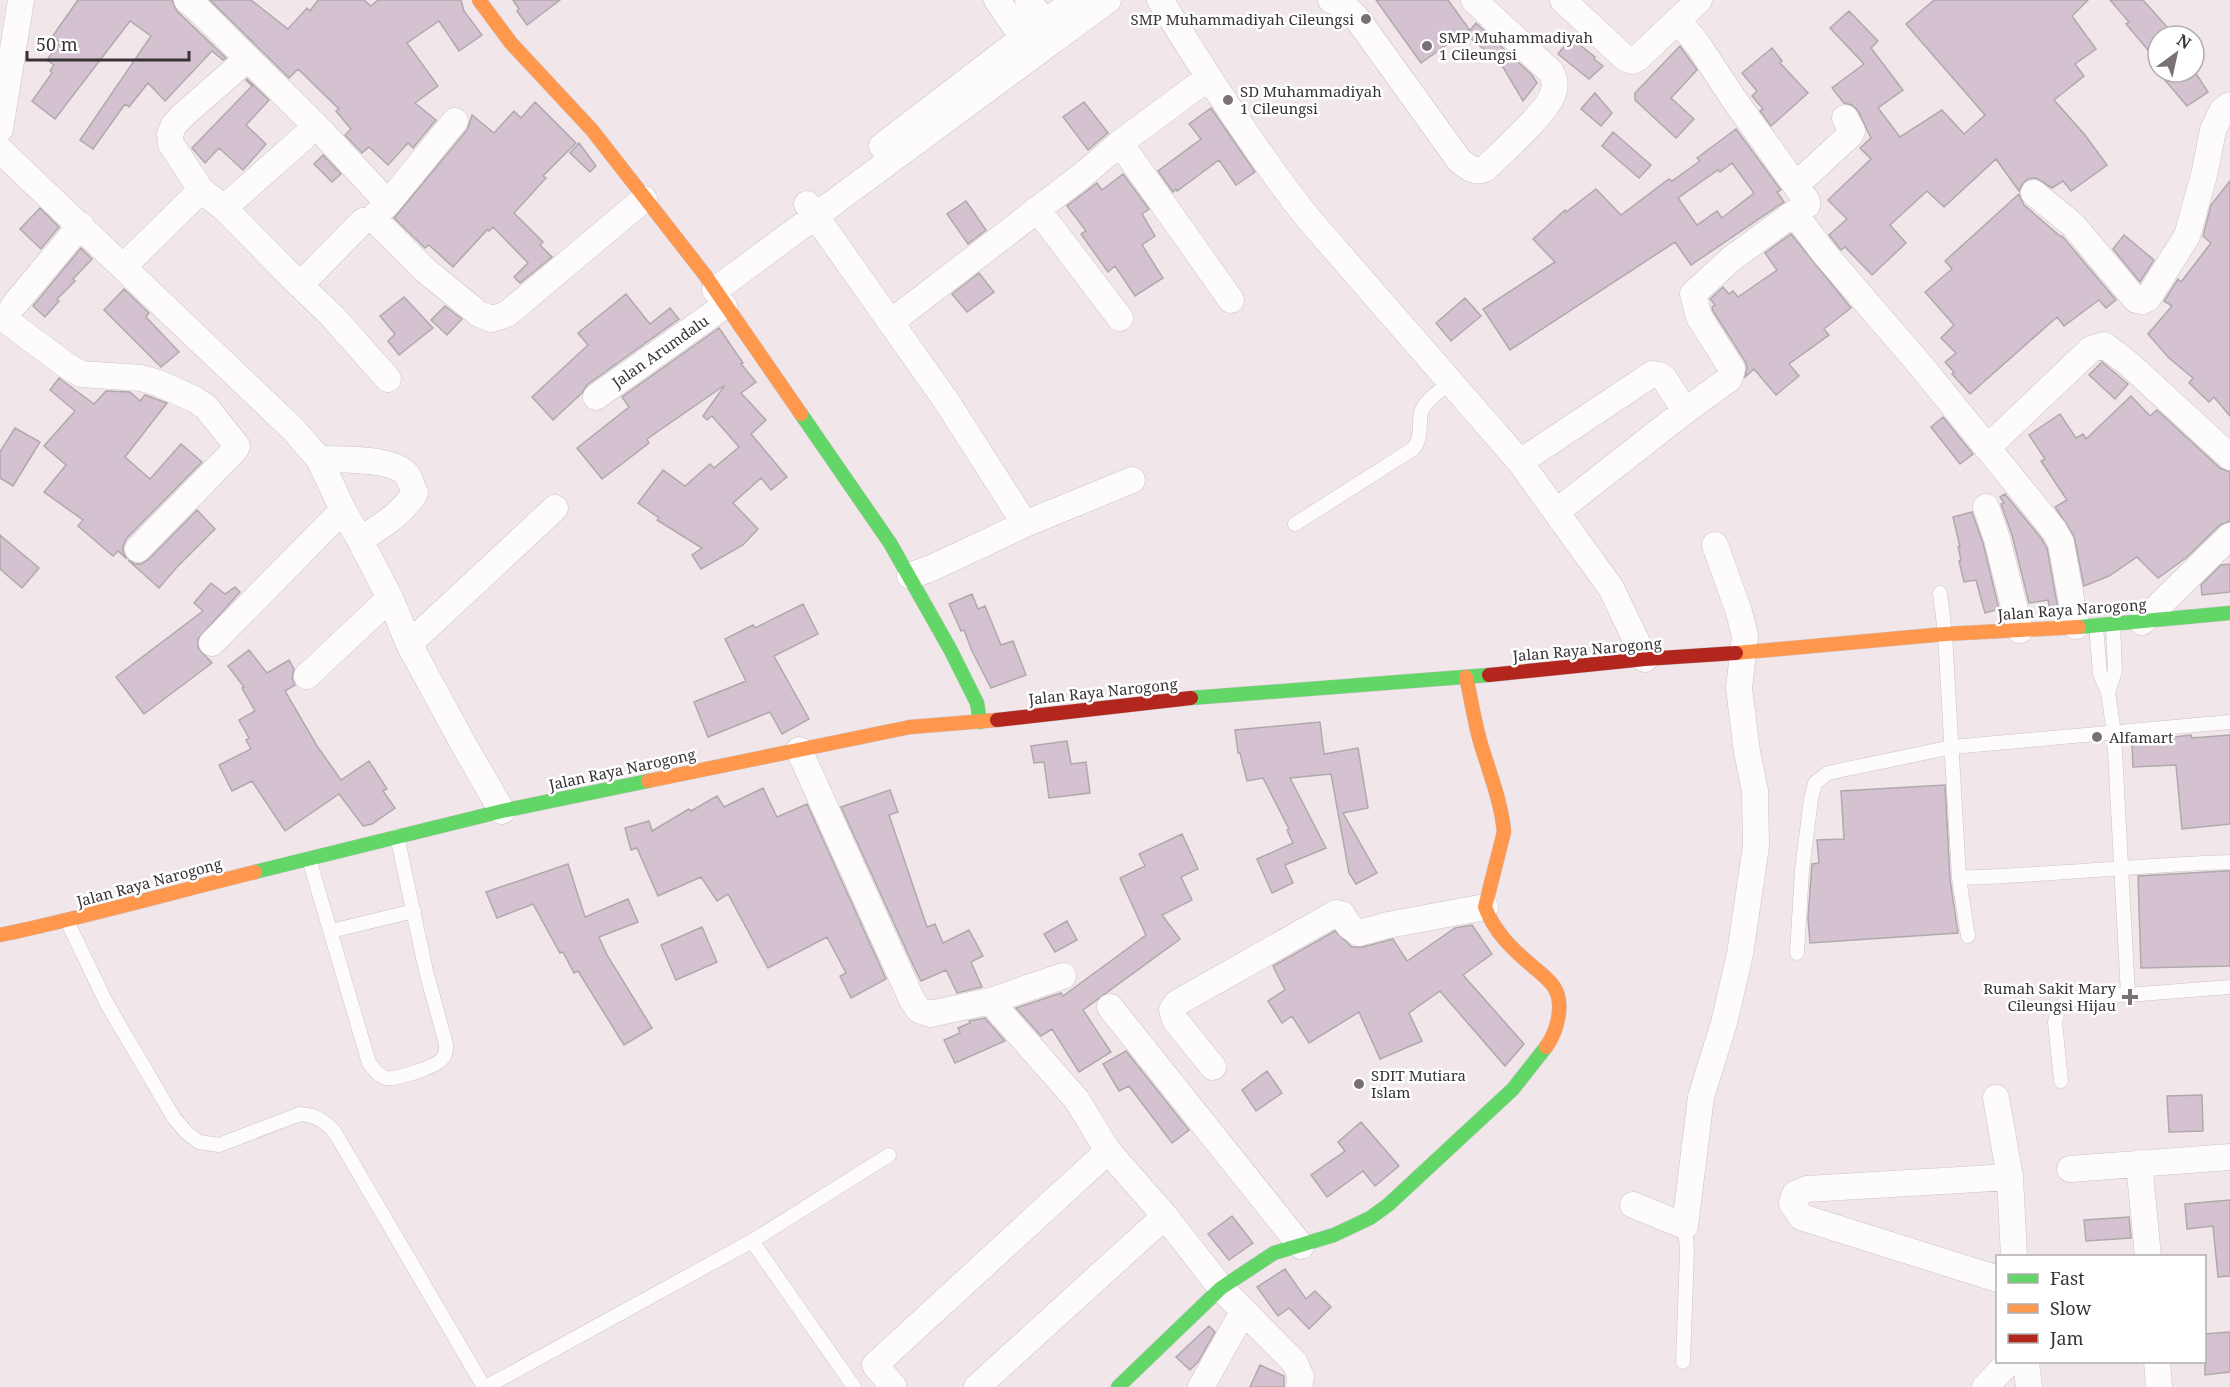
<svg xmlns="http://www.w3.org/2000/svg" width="2230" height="1387" font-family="'Noto Serif',serif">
<rect width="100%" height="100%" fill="#f1e7eb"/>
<path fill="#d4c2d0" stroke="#afa9ac" stroke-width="1.5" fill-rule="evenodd" d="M 78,0 L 172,0 L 177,11 L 226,58 L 223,60 L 212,51 L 165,101 L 148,83 L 129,107 L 125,104 L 93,149 L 80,140 L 151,36 L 130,21 L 55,119 L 32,101 L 52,73 L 50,71 L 54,65 L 47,60 L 60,42 L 52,37 Z
M 210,0 L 251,0 L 288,29 L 307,8 L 310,11 L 318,0 L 364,0 L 371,6 L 378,0 L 461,0 L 464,11 L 482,35 L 459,51 L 439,21 L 407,43 L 438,86 L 415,103 L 436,120 L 413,148 L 408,143 L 388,165 L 369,147 L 362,153 L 345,135 L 351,129 L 336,111 L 339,109 L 298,69 L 289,78 Z
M 513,0 L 560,0 L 527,25 L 517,11 L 519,9 Z
M 1376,0 L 1448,0 L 1469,29 L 1421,63 Z
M 1934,0 L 2088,0 L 2072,16 L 2096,49 L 2075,64 L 2084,76 L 2054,100 L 2085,135 L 2107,165 L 2071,191 L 2063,181 L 2052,188 L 2036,178 L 2028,179 L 2023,183 L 2019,191 L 1996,159 L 1944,207 L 1927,191 L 1890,225 L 1906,243 L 1872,275 L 1845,247 L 1841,250 L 1829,235 L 1847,219 L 1828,200 L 1871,159 L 1860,148 L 1871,138 L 1858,111 L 1852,105 L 1844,103 L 1832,88 L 1864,64 L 1830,28 L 1849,11 L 1878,41 L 1871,48 L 1903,90 L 1878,108 L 1900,137 L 1942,110 L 1964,134 L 1985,115 L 1906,24 Z
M 2110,0 L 2143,0 L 2175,36 L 2158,36 L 2158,62 L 2126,24 L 2129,22 Z
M 1476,23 L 1532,75 L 1537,83 L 1523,101 L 1500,62 L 1466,35 Z
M 1571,38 L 1595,57 L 1594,59 L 1603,66 L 1589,79 L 1558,54 Z
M 1680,46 L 1697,70 L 1671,98 L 1694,119 L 1676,138 L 1635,100 L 1635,93 Z
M 1772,48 L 1782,61 L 1780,63 L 1808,93 L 1771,126 L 1760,111 L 1763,109 L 1752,96 L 1757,91 L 1742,73 Z
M 2158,72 L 2195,72 L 2208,92 L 2187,106 Z
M 247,79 L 269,100 L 246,125 L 266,144 L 243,170 L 219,148 L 205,163 L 192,148 L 252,86 L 246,80 Z
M 1595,93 L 1612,113 L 1601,126 L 1581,109 Z
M 535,102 L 576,143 L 543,176 L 546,178 L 514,213 L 543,242 L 540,245 L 552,257 L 520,283 L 514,277 L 528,263 L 493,227 L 489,231 L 487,230 L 453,267 L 429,245 L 425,248 L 394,218 L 467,130 L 472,115 L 494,133 L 514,111 L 521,118 Z
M 1084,102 L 1108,133 L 1088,150 L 1063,117 Z
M 1211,108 L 1255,172 L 1236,185 L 1219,160 L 1177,191 L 1176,189 L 1173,192 L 1158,171 L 1201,139 L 1189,124 Z
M 1736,129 L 1781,190 L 1777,192 L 1784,202 L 1691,265 L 1675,242 L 1510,350 L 1483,309 L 1555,262 L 1533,239 L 1565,210 L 1566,212 L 1596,189 L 1621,215 L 1669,179 L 1672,181 L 1700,161 L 1697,158 ZM 1732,163 L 1754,193 L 1722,218 L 1717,211 L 1697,225 L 1678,198 L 1718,170 L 1720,172 Z
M 1613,132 L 1651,165 L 1639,178 L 1602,146 Z
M 579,143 L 596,166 L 590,172 L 570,153 Z
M 323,155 L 341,174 L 332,182 L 314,164 Z
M 1123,174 L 1149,209 L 1142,214 L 1155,236 L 1142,245 L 1163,278 L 1135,296 L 1115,266 L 1108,272 L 1081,234 L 1086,231 L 1067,206 L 1097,183 L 1102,190 Z
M 2230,181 L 2230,416 L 2214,397 L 2209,402 L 2189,383 L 2193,378 L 2169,358 L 2148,334 L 2172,306 L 2164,301 L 2178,279 L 2181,282 L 2211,243 L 2203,236 L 2211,205 Z
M 2019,194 L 2024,205 L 2060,236 L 2062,236 L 2116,300 L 2106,308 L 2099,300 L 2064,326 L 2057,317 L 1970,394 L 1952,374 L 1954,372 L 1945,362 L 1956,353 L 1941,338 L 1954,325 L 1925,292 L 1952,269 L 1945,261 Z
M 966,201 L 986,230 L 968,244 L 947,214 Z
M 40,208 L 59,227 L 41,249 L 20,229 Z
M 1791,234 L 1851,308 L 1824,329 L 1829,335 L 1789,364 L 1799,376 L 1776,395 L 1754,369 L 1745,377 L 1747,367 L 1745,361 L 1713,311 L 1712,307 L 1715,305 L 1710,299 L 1723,287 L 1729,294 L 1733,291 L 1738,297 L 1777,270 L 1765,253 Z
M 2124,235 L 2154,260 L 2140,282 L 2113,249 Z
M 81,248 L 92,259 L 73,279 L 75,281 L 57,299 L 59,301 L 45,317 L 33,306 Z
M 979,273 L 994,292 L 967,312 L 952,294 Z
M 124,289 L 149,313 L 146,317 L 179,352 L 161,367 L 104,310 Z
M 626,294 L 650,324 L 670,308 L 679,319 L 587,385 L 582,393 L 553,420 L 532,397 L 588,345 L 578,333 Z
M 404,297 L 433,328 L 399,355 L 388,341 L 395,334 L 380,316 Z
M 1465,298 L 1481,316 L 1451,341 L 1436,323 Z
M 445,306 L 462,319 L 447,335 L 431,320 Z
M 719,328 L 743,363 L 741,364 L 756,382 L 741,393 L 766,420 L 751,434 L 787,477 L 771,490 L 761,478 L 733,503 L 758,529 L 743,545 L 701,569 L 692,555 L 702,548 L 657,520 L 659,518 L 638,503 L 663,470 L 685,486 L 710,464 L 714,468 L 739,447 L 712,416 L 707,420 L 703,416 L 725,385 L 647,439 L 649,443 L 602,479 L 577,448 L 629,407 L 622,397 Z
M 2102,362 L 2128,384 L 2115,399 L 2089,375 Z
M 59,378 L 94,404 L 106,391 L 130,392 L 140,401 L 145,395 L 167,403 L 125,457 L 150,479 L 181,444 L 202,462 L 127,538 L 123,546 L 123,552 L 127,559 L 118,551 L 113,556 L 78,526 L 83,520 L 44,492 L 66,465 L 44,446 L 75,411 L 50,390 Z
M 2131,396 L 2150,416 L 2157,410 L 2220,468 L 2230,472 L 2230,521 L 2220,525 L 2186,558 L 2158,578 L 2137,557 L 2109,576 L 2084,586 L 2074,536 L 2055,507 L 2067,500 L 2041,461 L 2045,459 L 2029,435 L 2060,414 L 2076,438 L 2083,434 L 2086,439 Z
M 1943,417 L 1973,454 L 1960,464 L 1931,427 Z
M 15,428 L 40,442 L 13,486 L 0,478 L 0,452 Z
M 2005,494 L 2041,538 L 2047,548 L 2058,609 L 2050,610 L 2048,600 L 2029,603 L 2012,535 L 2001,504 L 2004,503 L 2000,497 Z
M 197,510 L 215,529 L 177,567 L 159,588 L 128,560 L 135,564 L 141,564 L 148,560 Z
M 1972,512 L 1983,543 L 1999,609 L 1985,613 L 1976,580 L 1964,582 L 1959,561 L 1961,560 L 1958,547 L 1960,547 L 1953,517 Z
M 0,535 L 39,568 L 22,588 L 0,569 Z
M 2230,564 L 2230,592 L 2202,595 L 2201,585 L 2221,565 Z
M 211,583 L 225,594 L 235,587 L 240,592 L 198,639 L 198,648 L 212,663 L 144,714 L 116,677 L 203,611 L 194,603 Z
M 972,594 L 978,609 L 985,606 L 1001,645 L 1013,641 L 1026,675 L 991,688 L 972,651 L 964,630 L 961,631 L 949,604 Z
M 803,604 L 818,634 L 774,656 L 809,719 L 782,734 L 770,712 L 708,737 L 694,702 L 746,681 L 725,639 L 753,625 L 755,628 Z
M 249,650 L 267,673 L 289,660 L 294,669 L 292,679 L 295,685 L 285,691 L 317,746 L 341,780 L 369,761 L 387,789 L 383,791 L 395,808 L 372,824 L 363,826 L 339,794 L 285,831 L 252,781 L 232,791 L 219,765 L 251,749 L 246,740 L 249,738 L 239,720 L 255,711 L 242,688 L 244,687 L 228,666 Z
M 1320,722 L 1324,754 L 1358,748 L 1368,808 L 1343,813 L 1377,873 L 1356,884 L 1349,873 L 1331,774 L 1290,778 L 1326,848 L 1285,865 L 1293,883 L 1272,893 L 1257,859 L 1293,843 L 1287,830 L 1289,829 L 1263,778 L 1247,781 L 1240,753 L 1238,753 L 1235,730 Z
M 2191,735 L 2192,738 L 2230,735 L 2230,824 L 2182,829 L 2176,765 L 2133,767 L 2132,744 L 2149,744 L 2148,740 Z
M 1067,741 L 1071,764 L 1086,762 L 1090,793 L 1049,798 L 1044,762 L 1034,763 L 1031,746 Z
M 1945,785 L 1950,879 L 1958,933 L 1810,943 L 1808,918 L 1812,864 L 1819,863 L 1817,840 L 1844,839 L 1841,791 Z
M 763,788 L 777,817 L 807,804 L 886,979 L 851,998 L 840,976 L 846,973 L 827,937 L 768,968 L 728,894 L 717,901 L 701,877 L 658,896 L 637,848 L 631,850 L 625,828 L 649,821 L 652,831 L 689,809 L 691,811 L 717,796 L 724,807 Z
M 890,790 L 898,812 L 889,815 L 927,927 L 935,924 L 943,943 L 969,930 L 983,956 L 971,962 L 982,987 L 957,993 L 946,970 L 921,981 L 913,965 L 841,807 Z
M 1182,834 L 1198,869 L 1181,877 L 1192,900 L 1162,915 L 1180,939 L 1083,1010 L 1111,1052 L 1079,1072 L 1052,1029 L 1041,1036 L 1016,1008 L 1061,993 L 1063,996 L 1146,935 L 1120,878 L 1145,866 L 1139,854 Z
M 568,864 L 585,917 L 628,899 L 638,922 L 599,937 L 607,955 L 652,1028 L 624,1045 L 578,971 L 574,973 L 563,952 L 560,953 L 533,904 L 497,918 L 486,892 Z
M 2226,871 L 2230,871 L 2230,966 L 2141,968 L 2138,876 Z
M 1067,921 L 1077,940 L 1055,952 L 1044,934 Z
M 1472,925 L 1492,954 L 1463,975 L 1524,1044 L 1505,1066 L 1440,991 L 1409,1013 L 1422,1041 L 1380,1059 L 1359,1012 L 1309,1043 L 1292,1016 L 1282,1023 L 1268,1001 L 1285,990 L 1273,966 L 1335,931 L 1352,947 L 1363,947 L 1393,939 L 1407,961 L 1455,928 Z
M 702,927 L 717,962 L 676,980 L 661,945 Z
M 985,1018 L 1005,1041 L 955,1063 L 944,1040 L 960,1033 L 958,1028 L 970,1023 L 969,1021 Z
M 1126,1051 L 1189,1130 L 1172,1143 L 1129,1086 L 1119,1091 L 1103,1064 Z
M 1267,1071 L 1282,1093 L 1256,1111 L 1242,1090 Z
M 2202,1095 L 2203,1131 L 2169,1132 L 2167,1096 Z
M 1361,1122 L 1399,1166 L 1375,1186 L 1363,1171 L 1327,1197 L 1311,1175 L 1345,1151 L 1338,1142 Z
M 2230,1200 L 2230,1276 L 2218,1277 L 2213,1226 L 2187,1229 L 2185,1204 Z
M 1232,1216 L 1253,1243 L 1229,1260 L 1208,1234 Z
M 2129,1217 L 2131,1238 L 2086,1241 L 2084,1220 Z
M 1285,1269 L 1306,1299 L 1315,1291 L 1331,1307 L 1309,1329 L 1289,1308 L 1278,1316 L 1257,1287 Z
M 1209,1326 L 1215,1332 L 1198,1362 L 1190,1370 L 1176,1357 Z
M 2230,1332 L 2230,1372 L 2205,1375 L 2205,1334 Z
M 1260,1365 L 1284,1376 L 1284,1387 L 1250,1387 Z"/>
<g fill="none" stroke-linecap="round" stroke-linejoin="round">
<defs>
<path id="lane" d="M 1295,524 L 1413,449 C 1423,437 1418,426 1421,413 C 1424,400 1442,390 1451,381
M 1940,593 L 1945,634 L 1959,878 L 1968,936
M 2096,626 L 2100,674 L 2108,692 L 2114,733 L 2128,995
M 2108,692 L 2115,671 L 2113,624
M 309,859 L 369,1063 C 374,1069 379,1077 387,1078 C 396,1080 433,1067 440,1061 C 446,1056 446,1051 446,1044 L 426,971 L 397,836
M 1959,878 C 2050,875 2140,865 2230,862
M 67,921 L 107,1004 L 174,1118 L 187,1133 L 199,1142 L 219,1145 L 300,1114 C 315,1115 323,1120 334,1131 L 484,1387
M 331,931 L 414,911
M 1797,953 L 1802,870 L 1811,799 L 1815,783 L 1828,773 L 1952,747 L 2230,722
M 2061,1081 L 2055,1022 L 2059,1008 L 2065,1002 L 2090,994 L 2128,995 L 2230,987
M 752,1241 L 854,1387
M 1683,1362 L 1687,1251 L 1685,1226
M 486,1387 L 752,1241 L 889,1155"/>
<path id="street" d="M 187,0 L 197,8 L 322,132 L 388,203 L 373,218 L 425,270 L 479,314 L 492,319 L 507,314 L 644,199
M 997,0 L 1032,51
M 1028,0 L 1054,36
M 1160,0 C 1206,74 1253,148 1307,217 L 1520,462 L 1611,588 L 1645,659
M 1331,0 L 1345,7 L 1356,17 L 1459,160 C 1467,167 1474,173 1485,169 C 1501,153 1551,110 1554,90 C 1556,84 1554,78 1551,72 L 1474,0
M 1563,0 L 1626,59 L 1632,61 L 1638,58 L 1699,0
M 1678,20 L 1699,46 L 1733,98 L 1807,201 L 1807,205 L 1794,213 L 1824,253 L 1922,367 L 2054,530 L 2061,543 L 2076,626
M 238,67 L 181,117 L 174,125 L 170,134 L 171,144 L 201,190 L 224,208 L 304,137
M 0,129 L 21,0
M 1120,143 L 1231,300
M 882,146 L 1023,38 L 1076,0
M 0,150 L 294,430 L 319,459 L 343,510 L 360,540
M 1796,185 L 1850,135 L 1852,131 L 1845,118
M 2034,193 L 2073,225 L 2136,300 L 2142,301 L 2148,298 L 2187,236 L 2205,171 L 2213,130 L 2222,111 L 2230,105
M 388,203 L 455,121
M 807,204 L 947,402 L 1025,524 L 1132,480
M 224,208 L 300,285
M 1037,209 L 1120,318
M 363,221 L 300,285 L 333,317 L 388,379
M 123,267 L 201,190
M 715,290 L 1108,0
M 14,305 L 81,225
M 0,316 L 66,365 L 81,374 L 141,378 L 158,383 L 194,399 L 206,407 L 237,446 L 234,451 L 138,549
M 891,322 L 1084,174 L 1120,143 L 1208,78
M 596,397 L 724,306
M 1987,448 L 2091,349 L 2104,345 L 2129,364 L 2230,457
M 319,459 C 340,460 393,457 407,475 C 411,480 412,488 415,493 C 401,515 381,526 360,540 L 390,598 L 409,644 L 465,747 L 502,811
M 1520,462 L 1652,374 L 1659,375 L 1664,378 L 1685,411
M 1986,507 L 1997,539 L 2020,630
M 1556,512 L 1685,411 L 1729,379 L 1732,369 L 1699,317 L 1693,294 L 1731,259 L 1794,213
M 910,576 L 934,567 L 1025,524
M 2142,622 L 2230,536
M 212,643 L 343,510
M 409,644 L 555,508
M 307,676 L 390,598
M 799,750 L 912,1000 L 919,1010 L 930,1014 L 990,1001 L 1063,976
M 990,1001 L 1077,1100 L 1108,1151 L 1165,1216 L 1221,1288 L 1295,1363 L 1301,1377 L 1299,1387
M 1110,1007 L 1301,1246
M 1213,1067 L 1175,1020 L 1172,1010 L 1177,1003 L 1336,913 L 1342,914 L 1349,926 L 1359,933 L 1388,925 L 1485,907
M 1996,1098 L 2010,1177 L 2014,1256
M 2139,1163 L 2148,1256
M 2070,1169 L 2230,1157
M 1633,1205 L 1685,1226 L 1701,1097 L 1724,1023 L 1740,954 L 1756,846 L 1755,791 L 1747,752 L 1739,688 L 1745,636 L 1739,612 L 1715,545
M 1998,1279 L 1801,1217 L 1792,1203 L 1795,1194 L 1807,1189 L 2010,1177
M 2026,1362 L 2029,1387
M 2157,1362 L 2159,1387
M 894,1387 L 875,1365 L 1108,1151
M 977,1387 L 1165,1216
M 1201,1387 L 1243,1312
M 1985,1387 L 2009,1362"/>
<path id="fast" d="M 801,414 L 890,543 L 950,649 L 977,703 L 980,722
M 2079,627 L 2230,613
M 1191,698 L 1489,675
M 255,872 L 502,811 L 648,781
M 1118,1387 L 1221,1288 L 1274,1253 L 1334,1235 L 1370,1218 L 1388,1205 L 1513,1089 L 1546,1047"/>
<path id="slow" d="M 479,0 L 511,43 L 592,130 L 705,275 L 801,414
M 1736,653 L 1945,634 L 2079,627
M 1466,677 C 1471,698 1474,720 1480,741 C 1489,772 1501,800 1504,832 L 1485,907 C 1494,931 1511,948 1530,964 C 1538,971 1548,978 1554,987 C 1565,1004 1557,1032 1546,1047
M 648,781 L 910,727 L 997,720
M 0,935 C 86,917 170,893 255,872"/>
<path id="jam" d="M 1489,675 L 1645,659 L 1736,653
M 997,720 L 1191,698"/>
</defs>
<use href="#lane" stroke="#cbc3c6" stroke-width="15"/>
<use href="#street" stroke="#cbc3c6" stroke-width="27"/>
<use href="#fast" stroke="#cbc3c6" stroke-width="15"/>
<use href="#slow" stroke="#cbc3c6" stroke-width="15"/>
<use href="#jam" stroke="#cbc3c6" stroke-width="15"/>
<use href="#lane" stroke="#fdfbfc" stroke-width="14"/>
<use href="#street" stroke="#fdfbfc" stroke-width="26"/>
<use href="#fast" stroke="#63d668" stroke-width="14"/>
<use href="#slow" stroke="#ff974d" stroke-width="14"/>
<use href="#jam" stroke="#b3261e" stroke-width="14"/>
</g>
<g fill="#797175" stroke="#fff" stroke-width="2">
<circle cx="1366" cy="19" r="6"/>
<circle cx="1427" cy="46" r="6"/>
<circle cx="1228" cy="100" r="6"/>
<circle cx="2097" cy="737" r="6"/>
<path d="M2127 988h6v6h6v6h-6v6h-6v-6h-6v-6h6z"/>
<circle cx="1359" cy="1084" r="6"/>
</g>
<g text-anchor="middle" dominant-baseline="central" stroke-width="5" stroke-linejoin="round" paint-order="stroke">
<g font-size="15" fill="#393235" stroke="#fff" text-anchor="start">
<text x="1354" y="19" text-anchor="end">SMP Muhammadiyah Cileungsi</text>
<text x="1439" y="37">SMP Muhammadiyah<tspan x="1439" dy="17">1 Cileungsi</tspan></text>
<text x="1240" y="91">SD Muhammadiyah<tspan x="1240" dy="17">1 Cileungsi</tspan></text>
<text x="2109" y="737">Alfamart</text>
<text x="2116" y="988" text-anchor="end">Rumah Sakit Mary<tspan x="2116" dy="17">Cileungsi Hijau</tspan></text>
<text x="1371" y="1075">SDIT Mutiara<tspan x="1371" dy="17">Islam</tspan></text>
</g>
<g font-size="15" fill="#393235" stroke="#fff">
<text transform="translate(660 351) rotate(-35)">Jalan Arumdalu</text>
<text transform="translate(2072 609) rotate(-4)">Jalan Raya Narogong</text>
<text transform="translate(1587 649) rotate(-5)">Jalan Raya Narogong</text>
<text transform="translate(1103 691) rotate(-6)">Jalan Raya Narogong</text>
<text transform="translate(622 769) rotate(-12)">Jalan Raya Narogong</text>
<text transform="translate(149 882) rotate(-15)">Jalan Raya Narogong</text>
</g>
</g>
<rect x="1996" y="1255" width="210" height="108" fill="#ffffff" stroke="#b0adae" stroke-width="1.5"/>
<rect x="2008" y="1274" width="30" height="9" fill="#63d668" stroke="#b0adae" stroke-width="1.5"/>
<text x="2050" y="1285" font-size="18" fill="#393235">Fast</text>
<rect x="2008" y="1304" width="30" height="9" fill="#ff974d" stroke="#b0adae" stroke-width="1.5"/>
<text x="2050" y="1315" font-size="18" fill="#393235">Slow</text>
<rect x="2008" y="1334" width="30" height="9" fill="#b3261e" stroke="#b0adae" stroke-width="1.5"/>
<text x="2050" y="1345" font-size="18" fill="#393235">Jam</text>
<g transform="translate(2176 54) rotate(33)"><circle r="28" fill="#ffffff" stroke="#b0adae" stroke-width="1.5"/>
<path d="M0-4.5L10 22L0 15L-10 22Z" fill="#797175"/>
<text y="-9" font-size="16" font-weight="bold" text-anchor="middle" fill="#393235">N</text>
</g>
<path d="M27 51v9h162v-9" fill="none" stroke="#393235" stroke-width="3"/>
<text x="36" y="51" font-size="18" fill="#393235" stroke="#ffffff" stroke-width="4.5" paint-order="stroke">50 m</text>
</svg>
